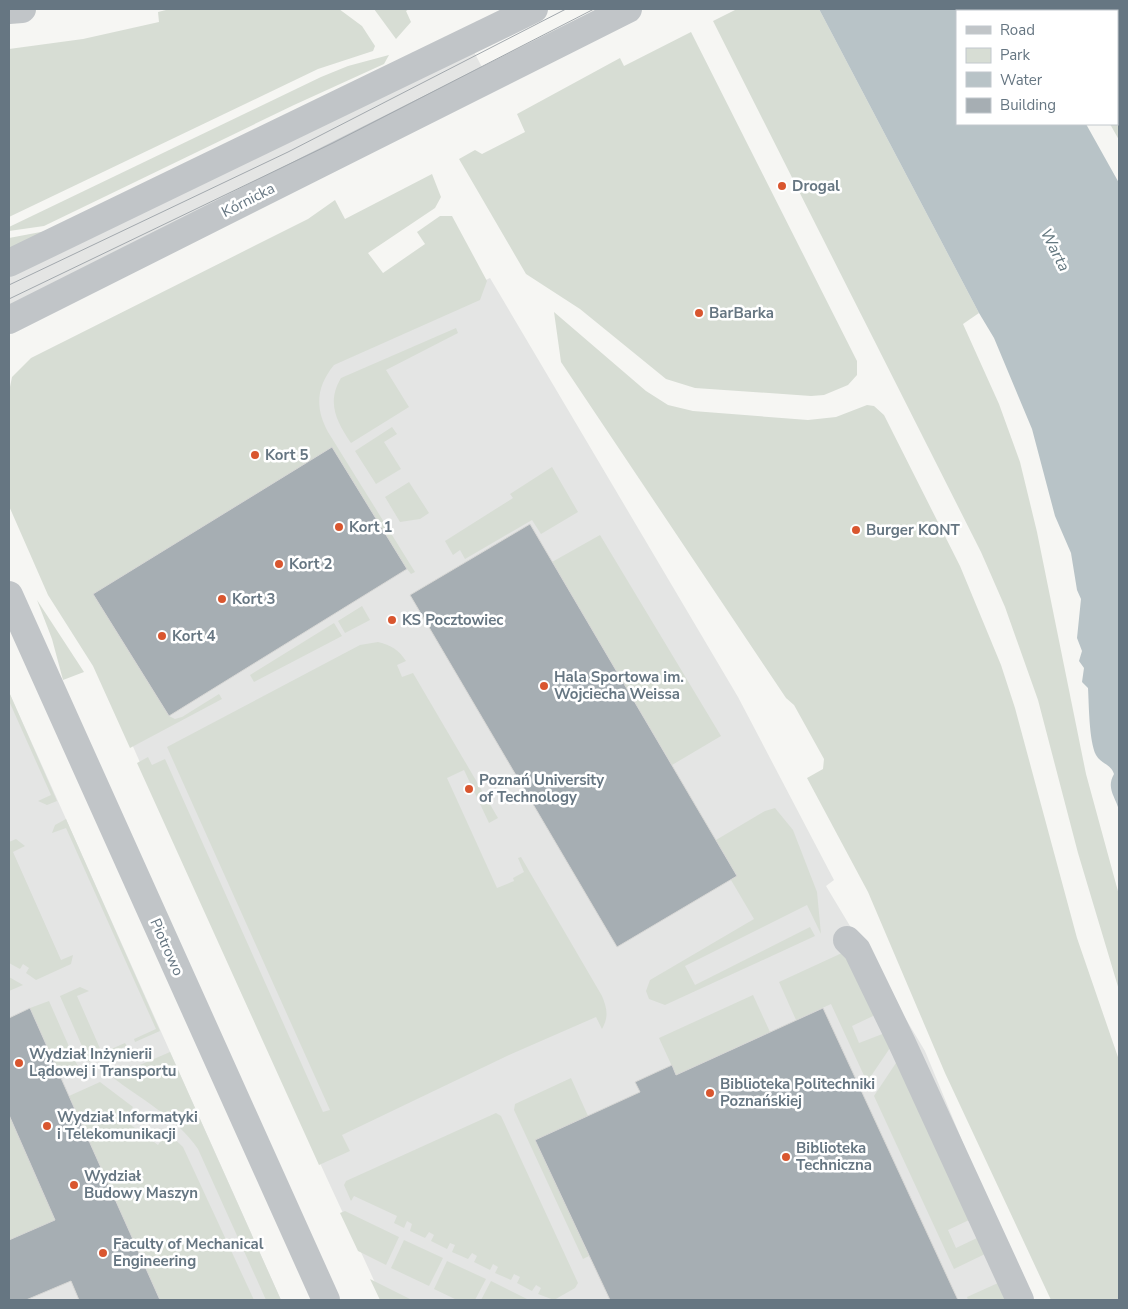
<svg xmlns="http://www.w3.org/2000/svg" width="1128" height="1309" font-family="'Nunito Sans',sans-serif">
<rect width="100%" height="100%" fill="#f6f6f3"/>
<path fill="#e4e5e4" d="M 472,48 L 485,73 L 9,308 L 9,277 Z
M 490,278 L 738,697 L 834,880 L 826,886 L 925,1051 L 1028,1300 L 383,1300 L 242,994 L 24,499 Z
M 9,692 L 66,819 L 281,1300 L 9,1300 Z"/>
<path fill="#d7ddd4" d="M 170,9 L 339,9 L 362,26 L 375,46 L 373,51 L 318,69 L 9,217 L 9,49 L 83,39 L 159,22 L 158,12 Z
M 374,9 L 409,9 L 406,11 L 411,22 L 396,39 Z
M 737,9 L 819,9 L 979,313 L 963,324 L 999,404 L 1020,462 L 1037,532 L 1086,774 L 1119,895 L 1119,990 L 1078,853 L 1038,700 L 1005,607 L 981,552 L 713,21 Z
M 1052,9 L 1119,9 L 1119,140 L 1110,124 L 1117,124 L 1117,11 L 1053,11 Z
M 691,32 L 857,361 L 857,375 L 848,385 L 824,395 L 811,396 L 695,388 L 666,379 L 580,309 L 526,274 L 459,159 L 475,150 L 482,154 L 525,132 L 517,114 L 620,58 L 624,66 Z
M 389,55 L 384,64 L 294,105 L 44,226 L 9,231 L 9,227 L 321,77 L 348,66 Z
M 432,174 L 441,197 L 435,208 L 368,253 L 383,273 L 425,244 L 417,232 L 440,216 L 452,216 L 487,281 L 480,300 L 334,365 C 316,387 315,408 328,432 L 415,572 L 411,574 L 407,569 L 332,447 L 94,595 L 169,716 L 175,719 L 182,717 L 219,694 L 222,699 L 130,748 L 93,666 L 48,595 L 9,506 L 9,392 L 12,377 L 31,358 L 308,219 L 335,200 L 345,219 Z
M 46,231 L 9,250 L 9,238 Z
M 554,312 L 646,391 L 668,405 L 693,411 L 808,420 L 836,417 L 867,405 L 874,406 L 884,415 L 960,566 L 1001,665 L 1015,708 L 1077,938 L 1119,1060 L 1119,1300 L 1051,1300 L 945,1073 L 868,892 L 807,778 L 823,769 L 824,759 L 794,705 L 786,698 L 561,362 Z
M 456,328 L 458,333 L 386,370 L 409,407 L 351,443 C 337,422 326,403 341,378 Z
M 392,427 L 397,434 L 384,442 L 401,469 L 376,484 L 355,451 Z
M 552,467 L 578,512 L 541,534 L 532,520 L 465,559 L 460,550 L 453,555 L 445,541 L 513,498 L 510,494 Z
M 409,482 L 429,513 L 420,519 L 400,522 L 385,497 Z
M 600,535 L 721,736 L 672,765 L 552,562 Z
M 37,600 L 84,672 L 63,680 L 52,639 Z
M 362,606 L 370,620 L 345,633 L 338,621 Z
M 334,623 L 342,636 L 254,682 L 250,675 Z
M 378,642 C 391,645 399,650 406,661 L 397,665 L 402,677 L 413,673 L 498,818 L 489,823 L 464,770 L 447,778 L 497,888 L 514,881 L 513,878 L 524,872 L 518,858 L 521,857 L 602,996 C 607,1008 609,1017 602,1029 L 596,1017 L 509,1055 L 342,1135 L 350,1151 L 319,1165 L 137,763 L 148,757 L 152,765 L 165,759 L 323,1112 L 330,1110 L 167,747 L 360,645 Z
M 9,692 L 57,801 L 47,805 L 38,801 L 51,795 L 9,701 Z
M 775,808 L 793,830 L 817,892 L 821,934 L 807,905 L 685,966 L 695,985 L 810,927 L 815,936 L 665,1005 L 649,999 L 646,991 L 650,980 L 754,919 L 731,880 L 737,876 L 716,840 L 765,811 Z
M 66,819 L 160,1031 L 135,1042 L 134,1039 L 156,1029 L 66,828 L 52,833 L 55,825 Z
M 16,839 L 25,846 L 13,852 L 61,960 L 73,955 L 71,964 L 36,980 L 26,973 L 29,968 L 23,964 L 20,969 L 9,963 L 9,842 Z
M 842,953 L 850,957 L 876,1012 L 873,1016 L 852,1026 L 859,1043 L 885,1033 L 892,1045 L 867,1082 L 831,1004 L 796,1020 L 779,982 Z
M 9,977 L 23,985 L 9,991 Z
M 80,987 L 89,991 L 77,996 L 102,1053 L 125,1043 L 127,1046 L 89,1062 L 60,996 Z
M 753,995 L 770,1032 L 676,1075 L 659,1038 Z
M 49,1001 L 78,1067 L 60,1075 L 30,1008 Z
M 170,1052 L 281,1300 L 266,1300 L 198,1149 C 177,1118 141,1099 112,1077 Z
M 898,1060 L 969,1220 L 948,1230 L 956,1248 L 977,1238 L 985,1254 L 954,1269 L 874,1096 Z
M 571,1078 L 588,1116 L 536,1140 L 589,1256 L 583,1259 L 514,1110 L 515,1104 Z
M 100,1082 L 133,1107 L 124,1120 L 158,1145 L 167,1132 L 183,1147 L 254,1300 L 160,1300 L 69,1096 Z
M 496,1113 L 501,1116 L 578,1283 L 575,1288 L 554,1300 L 538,1294 L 541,1288 L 536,1285 L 532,1291 L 517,1283 L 520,1277 L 514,1274 L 511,1280 L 495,1273 L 498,1267 L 493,1264 L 490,1270 L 474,1262 L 477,1256 L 472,1253 L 468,1259 L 452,1252 L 455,1245 L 450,1243 L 447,1249 L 431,1241 L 434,1235 L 429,1232 L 425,1238 L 410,1231 L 412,1224 L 407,1221 L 404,1228 L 394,1223 L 397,1216 L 354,1196 L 351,1201 L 344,1185 L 346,1181 Z
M 9,1115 L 70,1254 L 36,1229 L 9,1241 Z
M 345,1211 L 399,1237 L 386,1265 L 358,1251 L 340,1213 Z
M 404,1240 L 443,1258 L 429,1286 L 391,1268 Z
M 447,1261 L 486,1279 L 475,1300 L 457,1300 L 434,1289 Z
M 370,1279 L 412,1300 L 380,1300 Z
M 491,1281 L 529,1300 L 481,1300 Z
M 998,1283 L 1011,1300 L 968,1300 L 967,1297 Z"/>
<path fill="#b8c3c7" d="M 819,9 L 1027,9 L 1028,11 L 957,11 L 957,124 L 1086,124 L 1119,183 L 1119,810 C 1115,796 1106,788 1114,774 C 1111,764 1101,764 1096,755 C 1089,741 1089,705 1088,688 L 1082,682 L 1084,668 L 1079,661 L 1082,651 L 1077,638 L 1081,599 L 1077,590 L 1071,553 L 1055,516 L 1032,429 L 994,338 L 979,313 Z"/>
<path fill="#a6aeb3" stroke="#d7d7d5" d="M 332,447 L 407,569 L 169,716 L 93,594 Z
M 530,524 L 737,876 L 617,947 L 410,595 Z
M 30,1008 L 69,1096 L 160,1300 L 79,1300 L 71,1281 L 26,1300 L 9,1300 L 9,1240 L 55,1220 L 9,1115 L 9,1018 Z
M 823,1008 L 958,1300 L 610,1300 L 535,1140 L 640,1092 L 635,1082 L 672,1065 L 676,1075 Z"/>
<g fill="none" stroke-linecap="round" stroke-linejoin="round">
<path stroke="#c1c5c8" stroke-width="28" d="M 9,10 L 22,9
M 9,263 L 534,9
M 9,320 L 628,9
M 9,595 L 326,1300
M 847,940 L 857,950 L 902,1043 L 1020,1300"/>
<path stroke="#a2a8ad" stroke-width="1" d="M 9,285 L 288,152 L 566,9
M 9,299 L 333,143 L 594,9"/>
</g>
<g fill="#d9562f" stroke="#fff" stroke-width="2">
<circle cx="782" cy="186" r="5"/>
<circle cx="699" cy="313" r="5"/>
<circle cx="255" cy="455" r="5"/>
<circle cx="339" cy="527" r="5"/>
<circle cx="856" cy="530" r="5"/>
<circle cx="279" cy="564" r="5"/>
<circle cx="222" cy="599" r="5"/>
<circle cx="392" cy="620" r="5"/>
<circle cx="162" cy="636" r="5"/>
<circle cx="544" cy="686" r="5"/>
<circle cx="469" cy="789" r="5"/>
<circle cx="19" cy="1063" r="5"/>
<circle cx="710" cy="1093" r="5"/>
<circle cx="47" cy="1126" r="5"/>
<circle cx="786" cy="1157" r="5"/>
<circle cx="74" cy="1185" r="5"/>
<circle cx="103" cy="1253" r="5"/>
</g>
<g text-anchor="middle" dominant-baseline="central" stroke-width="5" stroke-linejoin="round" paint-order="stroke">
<g font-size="15" font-weight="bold" fill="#667682" stroke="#fff" text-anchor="start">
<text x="792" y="186">Drogal</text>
<text x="709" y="313">BarBarka</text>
<text x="265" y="455">Kort 5</text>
<text x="349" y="527">Kort 1</text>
<text x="866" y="530">Burger KONT</text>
<text x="289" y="564">Kort 2</text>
<text x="232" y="599">Kort 3</text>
<text x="402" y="620">KS Pocztowiec</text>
<text x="172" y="636">Kort 4</text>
<text x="554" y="677">Hala Sportowa im.<tspan x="554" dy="17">Wojciecha Weissa</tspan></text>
<text x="479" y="780">Poznań University<tspan x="479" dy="17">of Technology</tspan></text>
<text x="29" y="1054">Wydział Inżynierii<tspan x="29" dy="17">Lądowej i Transportu</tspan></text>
<text x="720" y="1084">Biblioteka Politechniki<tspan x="720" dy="17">Poznańskiej</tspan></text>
<text x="57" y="1117">Wydział Informatyki<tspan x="57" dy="17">i Telekomunikacji</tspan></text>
<text x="796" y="1148">Biblioteka<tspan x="796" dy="17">Techniczna</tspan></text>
<text x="84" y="1176">Wydział<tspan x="84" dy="17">Budowy Maszyn</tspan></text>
<text x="113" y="1244">Faculty of Mechanical<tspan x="113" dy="17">Engineering</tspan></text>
</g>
<g font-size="15" fill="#667682" stroke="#fff">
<text transform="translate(248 200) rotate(-27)">Kórnicka</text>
<text transform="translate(167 947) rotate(66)">Piotrowo</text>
</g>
<g font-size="16" font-style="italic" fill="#63777f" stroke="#fff">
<text transform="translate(1055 250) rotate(63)">Warta</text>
</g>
</g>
<rect width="1128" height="1309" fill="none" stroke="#667682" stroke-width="20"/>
<rect x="956" y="10" width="162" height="115" fill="#ffffff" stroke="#c2c8cd"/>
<rect x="966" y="26" width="25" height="8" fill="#c1c5c8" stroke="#c2c8cd"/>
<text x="1000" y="35" font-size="15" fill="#667682">Road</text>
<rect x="966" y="48" width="25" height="15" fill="#d7ddd4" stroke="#c2c8cd"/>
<text x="1000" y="60" font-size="15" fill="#667682">Park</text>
<rect x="966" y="72" width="25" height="15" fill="#b8c3c7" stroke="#c2c8cd"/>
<text x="1000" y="85" font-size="15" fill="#667682">Water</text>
<rect x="966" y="98" width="25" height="15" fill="#a6aeb3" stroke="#c2c8cd"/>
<text x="1000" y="110" font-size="15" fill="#667682">Building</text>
</svg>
